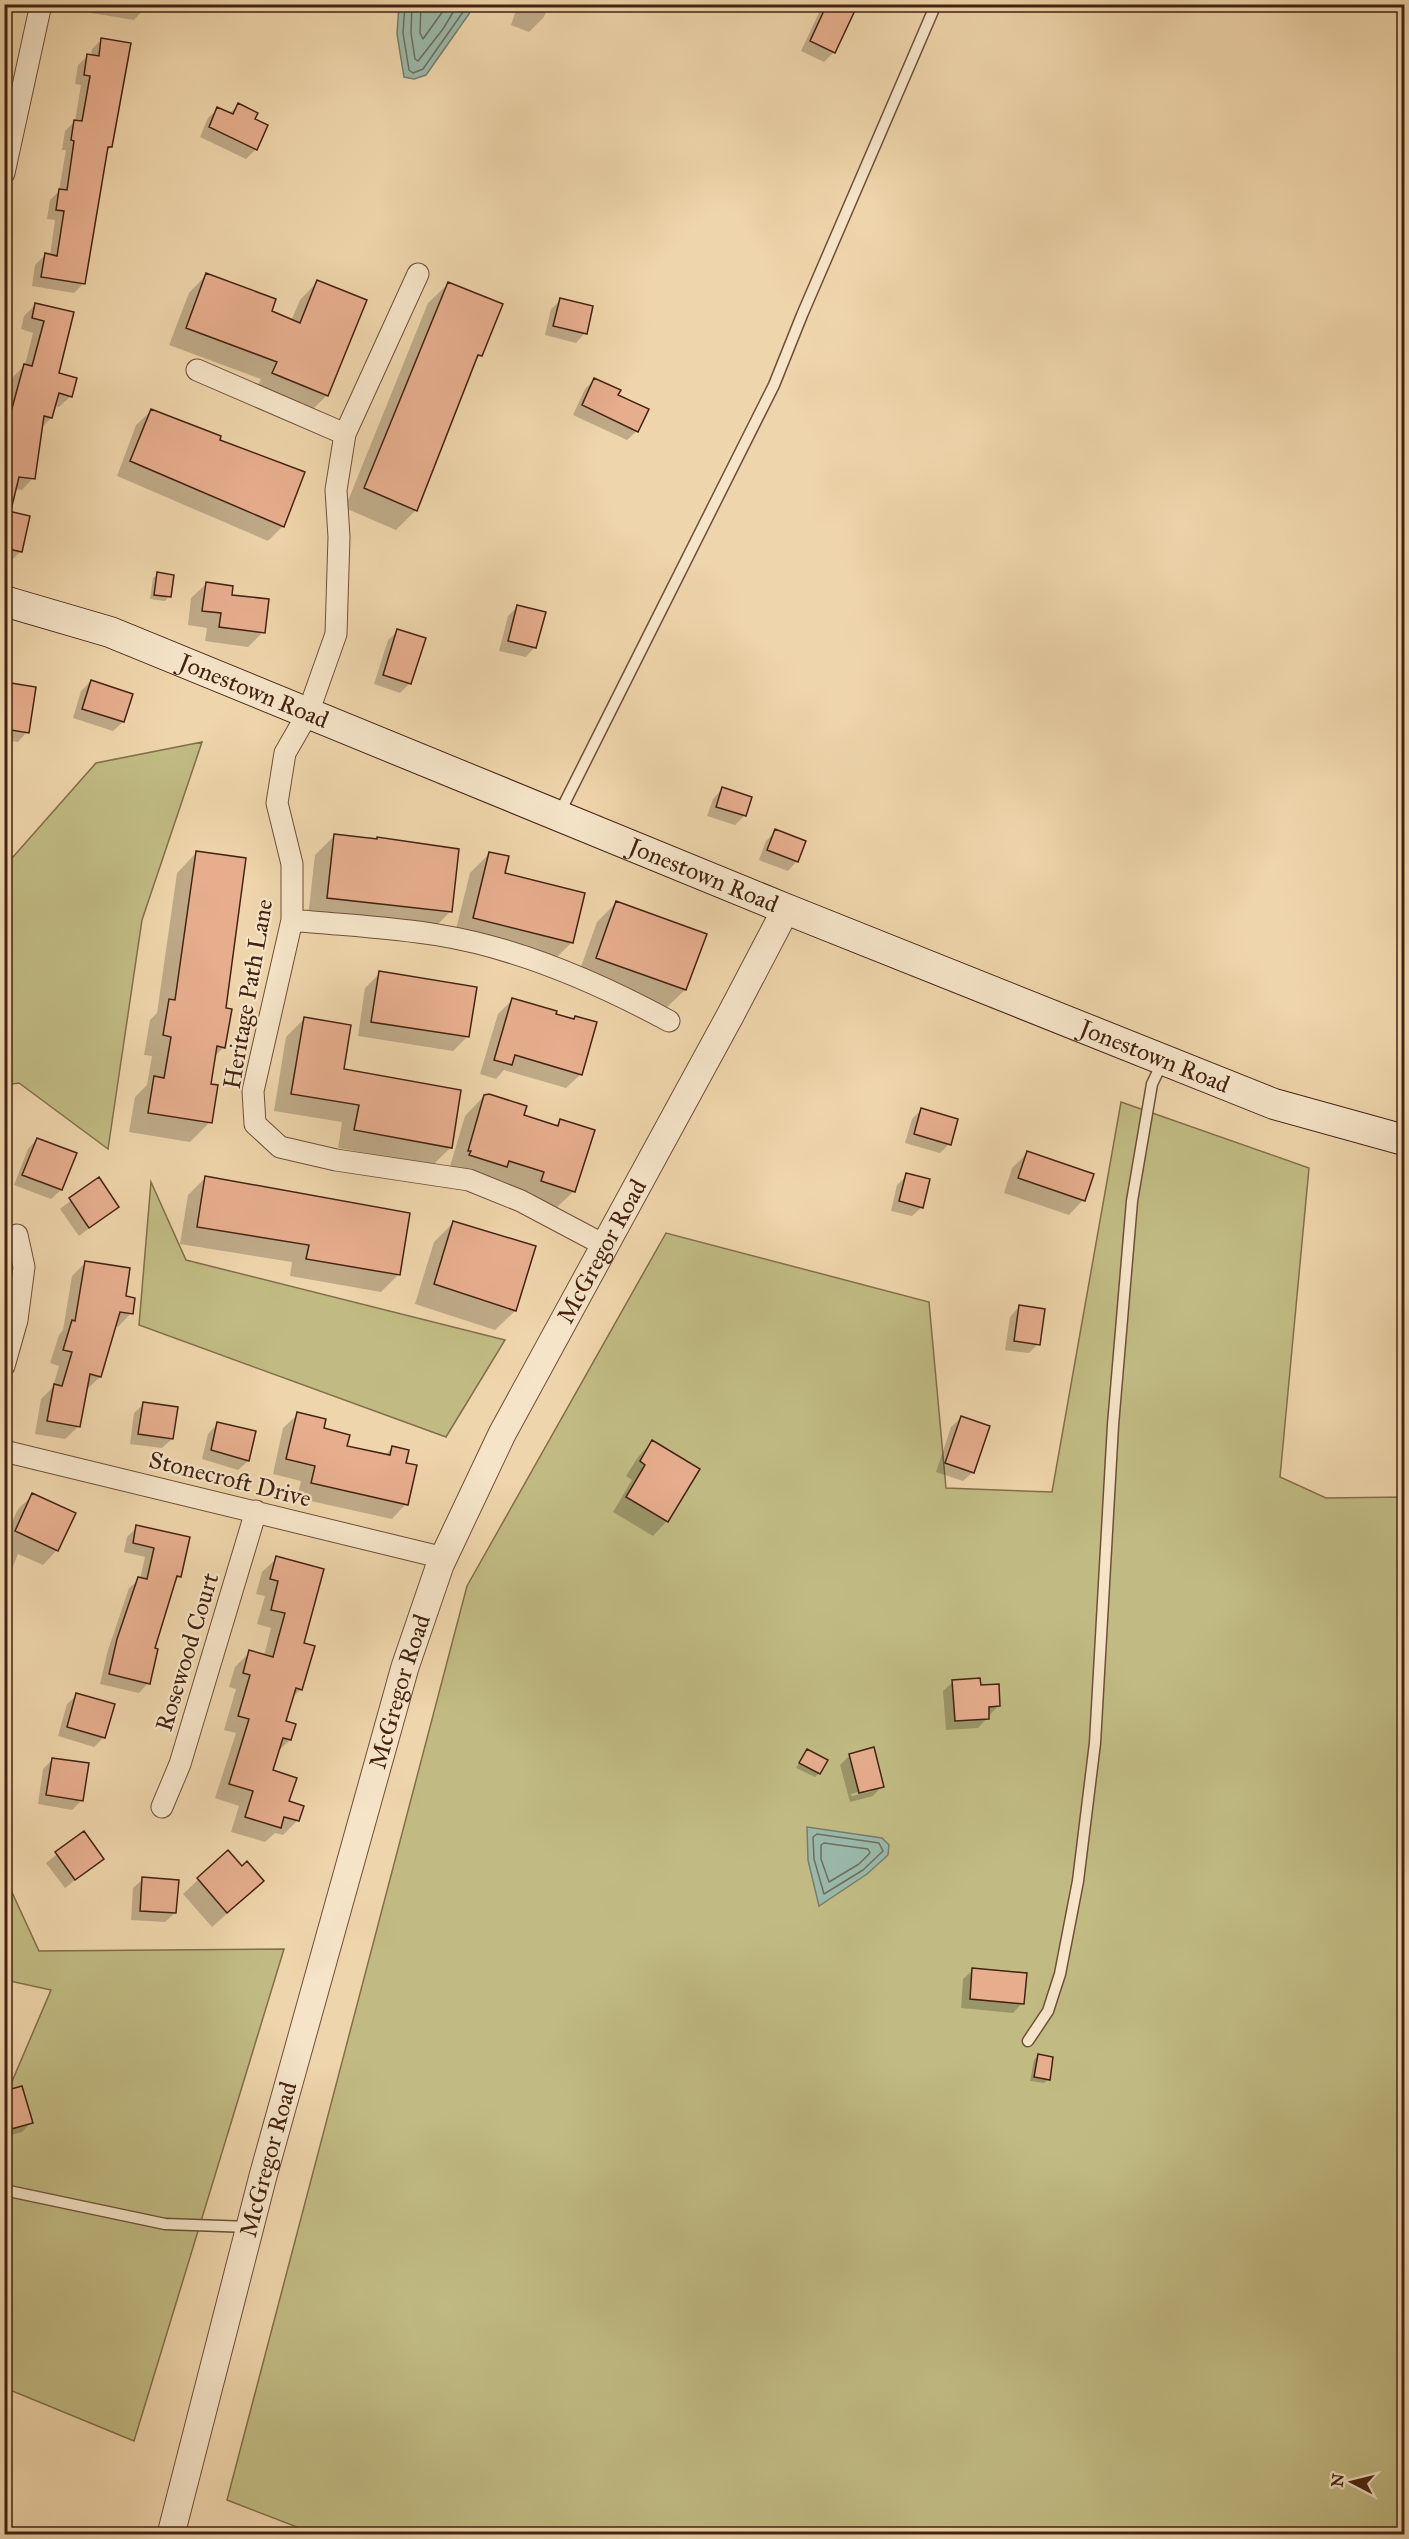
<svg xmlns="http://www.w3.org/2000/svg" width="1409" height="2539" font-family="'IM FELL Great Primer',serif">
<rect width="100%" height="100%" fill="#efd5ab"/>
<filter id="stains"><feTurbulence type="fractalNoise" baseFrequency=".00333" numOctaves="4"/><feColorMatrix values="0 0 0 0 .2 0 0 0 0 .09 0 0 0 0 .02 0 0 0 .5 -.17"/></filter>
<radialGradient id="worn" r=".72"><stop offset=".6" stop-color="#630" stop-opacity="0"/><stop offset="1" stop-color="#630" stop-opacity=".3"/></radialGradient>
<path fill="#c1bb83" stroke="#826e4a" stroke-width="1.5" d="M 202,742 L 142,920 L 108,1149 L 19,1083 L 5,1085 L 5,866 L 96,763 Z
M 1121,1102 L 1309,1168 L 1280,1477 L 1326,1498 L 1404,1497 L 1404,2534 L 315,2534 L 227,2500 L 467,1586 L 666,1233 L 929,1302 L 946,1488 L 1052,1492 Z
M 151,1182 L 186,1260 L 505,1340 L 446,1437 L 139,1325 Z
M 4,1875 L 39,1951 L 284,1949 L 134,2441 L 5,2388 L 5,2098 L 51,1990 L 5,1980 Z"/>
<path fill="#9ab9aa" stroke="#787d6d" stroke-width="1.5" d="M 399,5 L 472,5 L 469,14 L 426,75 L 414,79 L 404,77 L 397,34 Z
M 807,1827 L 882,1838 L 889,1845 L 888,1855 L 867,1874 L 819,1906 L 808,1860 Z"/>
<path fill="#0003" fill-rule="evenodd" d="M 93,4 L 144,4 L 143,10 L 134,20 L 91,13 Z
M 518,4 L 549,4 L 544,17 L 529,32 L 511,25 Z
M 823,4 L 856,4 L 834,52 L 824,62 L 801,51 Z
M 1206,4 L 1231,4 L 1224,12 Z
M 102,39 L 111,147 L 105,152 L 84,283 L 74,293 L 32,286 L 35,265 L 45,255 L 50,256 L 55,220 L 47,219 L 50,200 L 59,191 L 66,150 L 62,150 L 65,131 L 75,121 L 81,85 L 75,84 L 78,65 L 88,56 L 91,56 L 92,49 Z
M 238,105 L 253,120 L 266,126 L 256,149 L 246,159 L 200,137 L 208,118 L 218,109 L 229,114 Z
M 206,275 L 270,312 L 291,321 L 300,300 L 317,282 L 327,395 L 309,413 L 256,391 L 261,379 L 169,345 L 189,293 Z
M 448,284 L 480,355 L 474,362 L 415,511 L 396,530 L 345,508 L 428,303 Z
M 561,300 L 585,333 L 576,343 L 545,335 L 551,309 Z
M 36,304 L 72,314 L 57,374 L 71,396 L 59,407 L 54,406 L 51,418 L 41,428 L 33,478 L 22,490 L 14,489 L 9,513 L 21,551 L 10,562 L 4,561 L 4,408 L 13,377 L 25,365 L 33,333 L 21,329 L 24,316 Z
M 595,379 L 616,396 L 637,431 L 627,440 L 573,415 L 585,389 Z
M 151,411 L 218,441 L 283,526 L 268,541 L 117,476 L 136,425 Z
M 158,574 L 169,596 L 165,601 L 150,599 L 153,578 Z
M 206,584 L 231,596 L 263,632 L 248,647 L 205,641 L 207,628 L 188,625 L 191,598 Z
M 518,606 L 535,647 L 526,657 L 499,651 L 508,616 Z
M 398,631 L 410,683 L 400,693 L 374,684 L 388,640 Z
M 91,681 L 123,722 L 113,731 L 73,718 L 81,691 Z
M 12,685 L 27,732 L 18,742 L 4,740 L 4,692 Z
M 722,789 L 745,815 L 735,825 L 707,816 L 713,799 Z
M 776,831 L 797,861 L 788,871 L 759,860 L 766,841 Z
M 335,835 L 377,838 L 451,911 L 431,931 L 308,917 L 315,855 Z
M 196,853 L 224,1009 L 224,1047 L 214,1057 L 210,1085 L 210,1122 L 190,1142 L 129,1132 L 135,1097 L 147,1085 L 152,1056 L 144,1055 L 150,1020 L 157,1013 L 177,873 Z
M 490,853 L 503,874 L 572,942 L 552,962 L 454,937 L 470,873 Z
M 617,902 L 685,990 L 665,1009 L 577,978 L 597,922 Z
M 380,973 L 468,1036 L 453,1051 L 358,1036 L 365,988 Z
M 513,999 L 554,1015 L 581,1074 L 566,1088 L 504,1070 L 496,1079 L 480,1074 L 498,1014 Z
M 304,1019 L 342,1070 L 451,1147 L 433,1165 L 338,1148 L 342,1122 L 274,1111 L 286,1037 Z
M 484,1096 L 522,1116 L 554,1127 L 560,1121 L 574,1191 L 554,1210 L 449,1170 L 465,1116 Z
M 921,1110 L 949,1144 L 940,1153 L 905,1143 L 912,1119 Z
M 37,1139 L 75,1154 L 61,1190 L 51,1199 L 14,1185 L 28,1149 Z
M 1027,1153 L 1083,1200 L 1069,1215 L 1004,1193 L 1012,1168 Z
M 907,1175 L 922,1207 L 912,1216 L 891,1211 L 897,1185 Z
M 205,1178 L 398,1275 L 381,1292 L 290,1276 L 292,1262 L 180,1244 L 188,1195 Z
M 99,1179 L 117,1207 L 79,1236 L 60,1209 Z
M 453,1223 L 515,1311 L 495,1330 L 415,1304 L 434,1242 Z
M 85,1263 L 125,1298 L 131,1313 L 118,1327 L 115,1326 L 100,1377 L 86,1390 L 79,1426 L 65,1439 L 35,1434 L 41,1399 L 53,1387 L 59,1366 L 50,1363 L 59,1335 L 63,1330 L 72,1276 Z
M 1019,1307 L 1038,1344 L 1029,1353 L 1005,1350 L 1010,1317 Z
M 144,1404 L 172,1439 L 162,1448 L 130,1444 L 134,1413 Z
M 298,1414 L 345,1447 L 384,1456 L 393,1447 L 404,1464 L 406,1504 L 392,1519 L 297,1498 L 301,1481 L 273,1474 L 283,1428 Z
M 961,1418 L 973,1472 L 963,1481 L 936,1472 L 951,1427 Z
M 217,1424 L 248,1461 L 238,1470 L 202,1459 L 208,1434 Z
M 652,1442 L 667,1521 L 653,1536 L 613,1512 L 632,1480 L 626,1476 L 638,1457 Z
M 33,1495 L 57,1550 L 43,1565 L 18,1554 L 4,1588 L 4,1539 L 18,1509 Z
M 137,1527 L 180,1576 L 173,1583 L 153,1649 L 148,1683 L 139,1693 L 100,1684 L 108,1650 L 129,1588 L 140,1579 L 145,1557 L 124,1552 L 127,1537 Z
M 277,1558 L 302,1644 L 301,1689 L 291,1699 L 284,1722 L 290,1740 L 277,1752 L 272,1771 L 298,1820 L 283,1835 L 275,1833 L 265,1842 L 231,1832 L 239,1806 L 215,1798 L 236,1733 L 224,1730 L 236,1689 L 229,1687 L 235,1667 L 250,1652 L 264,1656 L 271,1628 L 257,1624 L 265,1596 L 256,1594 L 262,1572 Z
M 953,1682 L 980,1687 L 999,1705 L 978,1728 L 946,1730 L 943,1691 Z
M 77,1695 L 104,1737 L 94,1747 L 58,1736 L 67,1704 Z
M 807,1751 L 819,1773 L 815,1777 L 796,1768 Z
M 850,1755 L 882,1786 L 873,1796 L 850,1802 L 840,1765 ZM 873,1788 L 873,1791 L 852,1796 L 851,1794 Z
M 53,1759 L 82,1800 L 72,1810 L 38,1804 L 43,1769 Z
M 83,1834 L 102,1859 L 65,1888 L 46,1863 Z
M 228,1852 L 248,1895 L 212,1927 L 183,1894 Z
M 143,1879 L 175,1913 L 165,1922 L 131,1920 L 133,1888 Z
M 973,1970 L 1022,2003 L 1013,2013 L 961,2008 L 963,1979 Z
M 1038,2056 L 1049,2079 L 1044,2083 L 1030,2081 L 1034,2060 Z
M 4,2093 L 31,2122 L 22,2132 L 4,2137 Z"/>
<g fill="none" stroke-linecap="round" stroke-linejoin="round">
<path stroke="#6f6e5e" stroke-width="1.5" d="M 405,4 L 403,33 L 409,70 L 413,73 L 423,69 L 463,12 L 466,4
M 412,4 L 411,33 L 415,59 L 418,61 L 443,29 L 458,4
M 421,4 L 420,33 L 423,39 L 448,4
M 817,1834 L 879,1843 L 883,1851 L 863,1870 L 824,1894 L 814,1859 L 813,1837 Z
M 824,1843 L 868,1849 L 870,1853 L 859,1864 L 829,1882 L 821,1859 L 821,1845 Z"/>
</g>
<path fill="#e7ae8e" stroke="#442212" stroke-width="1.5" d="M 827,4 L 858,4 L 835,53 L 810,41 Z
M 101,38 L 131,43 L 112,147 L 108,147 L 85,284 L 41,277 L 45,253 L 57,256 L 64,211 L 56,210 L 59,189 L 67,190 L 74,141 L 71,140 L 74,120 L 82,121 L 90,76 L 84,75 L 87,54 L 99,56 Z
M 238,103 L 258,113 L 255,119 L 268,125 L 257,150 L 209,127 L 217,107 L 233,114 Z
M 206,273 L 276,299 L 272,311 L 300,323 L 317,280 L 367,300 L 328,396 L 272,373 L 277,362 L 186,328 Z
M 448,282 L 503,304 L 482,356 L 478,355 L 417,511 L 364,488 Z
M 560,298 L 593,306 L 587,334 L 553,326 Z
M 35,303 L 74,312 L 59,373 L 77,378 L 72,397 L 59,393 L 52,418 L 44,416 L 35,479 L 19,477 L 11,510 L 4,509 L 5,434 L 24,364 L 32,366 L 44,321 L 32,318 Z
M 594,378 L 621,390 L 618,395 L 649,409 L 638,432 L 582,405 Z
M 151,409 L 221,436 L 220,440 L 305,472 L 284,527 L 130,461 Z
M 4,510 L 30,516 L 22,552 L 4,548 Z
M 157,572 L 174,575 L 171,597 L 154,595 Z
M 206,582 L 233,586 L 232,595 L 269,599 L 265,633 L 219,627 L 221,613 L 202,611 Z
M 517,605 L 546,612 L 536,648 L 508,641 Z
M 397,629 L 426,638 L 411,684 L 383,675 Z
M 91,680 L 133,694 L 124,722 L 82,709 Z
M 11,683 L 36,687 L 29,733 L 4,729 Z
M 722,787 L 752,797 L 746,816 L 716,807 Z
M 775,829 L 806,841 L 798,862 L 767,850 Z
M 334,834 L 377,839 L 377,837 L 459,849 L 452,912 L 327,898 Z
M 196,851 L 246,858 L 226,1008 L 232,1009 L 225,1048 L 217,1046 L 211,1084 L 218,1085 L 212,1123 L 148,1113 L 154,1076 L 164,1078 L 171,1037 L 163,1035 L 169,999 L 175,1000 Z
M 489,852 L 509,856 L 505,873 L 585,893 L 573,943 L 473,918 Z
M 616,901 L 707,934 L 686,990 L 596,958 Z
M 379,971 L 477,987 L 469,1037 L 371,1022 Z
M 512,998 L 557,1011 L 556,1014 L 574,1019 L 575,1016 L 597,1022 L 582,1075 L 515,1055 L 512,1065 L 494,1060 Z
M 304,1017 L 351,1025 L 344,1069 L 461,1090 L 452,1148 L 354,1130 L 359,1105 L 291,1094 Z
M 489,1094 L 527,1106 L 524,1115 L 558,1126 L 560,1119 L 595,1130 L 575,1192 L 541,1181 L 544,1172 L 509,1161 L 507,1167 L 469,1155 L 471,1151 L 468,1151 L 484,1095 Z
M 921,1108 L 958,1119 L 951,1145 L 914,1134 Z
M 37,1138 L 77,1153 L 62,1190 L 22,1175 Z
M 1027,1151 L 1094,1174 L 1085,1201 L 1018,1178 Z
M 906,1173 L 930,1179 L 923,1208 L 899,1201 Z
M 205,1176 L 410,1213 L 400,1275 L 306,1259 L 309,1245 L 197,1227 Z
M 99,1177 L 119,1207 L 89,1228 L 69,1198 Z
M 453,1221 L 536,1246 L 516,1311 L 434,1284 Z
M 85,1261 L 130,1268 L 126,1296 L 135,1298 L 133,1314 L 120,1312 L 101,1377 L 90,1374 L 80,1427 L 47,1421 L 54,1384 L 62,1386 L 72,1352 L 63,1350 L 72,1320 L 75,1321 Z
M 1019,1305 L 1045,1309 L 1040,1345 L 1014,1341 Z
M 143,1402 L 178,1407 L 173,1439 L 138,1434 Z
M 297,1412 L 326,1419 L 324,1428 L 350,1435 L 347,1446 L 390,1455 L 392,1446 L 409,1450 L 406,1463 L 417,1465 L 408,1505 L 311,1483 L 315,1466 L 286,1459 Z
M 961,1416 L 990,1426 L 974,1473 L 945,1463 Z
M 217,1422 L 256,1431 L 249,1461 L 211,1450 Z
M 652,1440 L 700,1469 L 668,1522 L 626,1497 L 645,1465 L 640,1461 Z
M 32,1493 L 76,1513 L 58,1551 L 15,1531 Z
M 136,1525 L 190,1537 L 181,1577 L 177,1576 L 155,1648 L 158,1649 L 150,1684 L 109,1674 L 117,1639 L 138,1577 L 147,1579 L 154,1548 L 133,1543 Z
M 276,1556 L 324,1569 L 304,1643 L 315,1646 L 302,1690 L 296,1688 L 286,1721 L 296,1724 L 291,1740 L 283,1738 L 273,1770 L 297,1778 L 289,1801 L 304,1806 L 299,1821 L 284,1817 L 281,1828 L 245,1817 L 253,1791 L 229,1784 L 249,1719 L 238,1716 L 250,1675 L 243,1673 L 249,1650 L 273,1657 L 285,1613 L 271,1610 L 278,1581 L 270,1579 Z
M 980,1678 L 981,1685 L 999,1684 L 1000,1706 L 989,1707 L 989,1719 L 955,1721 L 952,1680 Z
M 76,1693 L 115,1704 L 105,1738 L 67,1727 Z
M 874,1747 L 884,1787 L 859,1793 L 849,1754 Z
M 807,1749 L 828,1760 L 820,1774 L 799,1763 Z
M 52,1758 L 89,1763 L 83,1801 L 46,1795 Z
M 84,1831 L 104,1859 L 75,1880 L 55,1852 Z
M 228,1850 L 242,1866 L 247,1861 L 264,1881 L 227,1913 L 197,1878 Z
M 142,1877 L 179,1880 L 176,1913 L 140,1911 Z
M 972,1968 L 1027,1973 L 1024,2004 L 970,1999 Z
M 1038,2054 L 1053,2057 L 1050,2080 L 1034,2077 Z
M 22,2086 L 33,2123 L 4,2131 L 4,2091 Z"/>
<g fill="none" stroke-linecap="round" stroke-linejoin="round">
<defs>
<path id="service" d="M 559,814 L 774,385 L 802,315 L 936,4
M 1028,2041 L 1048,2011 L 1060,1974 L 1078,1881 L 1095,1743 L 1113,1425 L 1132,1201 L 1152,1084 L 1162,1063
M 4,2190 L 165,2224 L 250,2227"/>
<path id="minor" d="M 4,173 L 41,4
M 418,274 L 345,434 L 336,490 L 339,537 L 336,634 L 308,713 L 285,753 L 277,803 L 292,864 L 292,920 L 253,1091 L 255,1124 L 280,1147 L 336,1160 L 469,1180 L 521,1201 L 604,1245
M 197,370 L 345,434
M 292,920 C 341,925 390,927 438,935 C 519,948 597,982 669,1021
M 4,1366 L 17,1320 L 24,1267 L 17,1235
M 4,1451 L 444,1558
M 162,1807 L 180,1764 L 256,1511"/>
<g id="tertiary">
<path id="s1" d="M 171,2534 L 263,2176 L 405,1667 L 440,1565 L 502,1434 L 731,1014 L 786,909"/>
</g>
<g id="secondary">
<path id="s2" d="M 4,601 L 110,632 L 786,909 L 1274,1104 L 1404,1140"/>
</g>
</defs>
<use href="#service" stroke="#6f4f38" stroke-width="13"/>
<use href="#minor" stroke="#6f4f38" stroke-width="23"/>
<use href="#tertiary" stroke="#6f4f38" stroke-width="29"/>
<use href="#secondary" stroke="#442212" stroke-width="32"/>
<use href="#service" stroke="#f5e4c8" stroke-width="10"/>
<use href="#minor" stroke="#f5e4c8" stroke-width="21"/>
<use href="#tertiary" stroke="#f5e4c8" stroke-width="27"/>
<use href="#secondary" stroke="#f5e4c8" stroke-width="30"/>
</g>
<g text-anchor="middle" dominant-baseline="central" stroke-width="4.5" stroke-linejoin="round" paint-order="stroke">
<g font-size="24" fill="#442212" stroke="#f5e4c8">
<text stroke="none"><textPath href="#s2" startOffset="266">Jonestown Road</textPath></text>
<text stroke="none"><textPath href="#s2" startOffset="752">Jonestown Road</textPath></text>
<text transform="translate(248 994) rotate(-80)">Heritage Path Lane</text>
<text stroke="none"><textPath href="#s2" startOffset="1238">Jonestown Road</textPath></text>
<text stroke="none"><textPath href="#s1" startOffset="1359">McGregor Road</textPath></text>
<text transform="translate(230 1479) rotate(14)">Stonecroft Drive</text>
<text transform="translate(187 1652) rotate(-73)">Rosewood Court</text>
<text stroke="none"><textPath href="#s1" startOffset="873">McGregor Road</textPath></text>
<text stroke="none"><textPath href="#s1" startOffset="387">McGregor Road</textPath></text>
</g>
</g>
<rect width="1409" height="2539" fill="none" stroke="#efd5ab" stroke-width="24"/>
<rect x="6" y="6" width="1397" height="2527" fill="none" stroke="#442212" stroke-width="3"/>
<rect x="12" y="12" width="1385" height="2515" fill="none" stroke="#442212" stroke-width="1.5"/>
<g transform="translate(1352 2482) rotate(277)" stroke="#f5e4c8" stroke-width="4.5" paint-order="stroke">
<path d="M0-4.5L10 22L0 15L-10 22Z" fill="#442212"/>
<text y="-9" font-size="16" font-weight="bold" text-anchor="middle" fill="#442212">N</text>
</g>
<rect width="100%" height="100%" filter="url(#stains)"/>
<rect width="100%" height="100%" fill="url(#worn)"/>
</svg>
